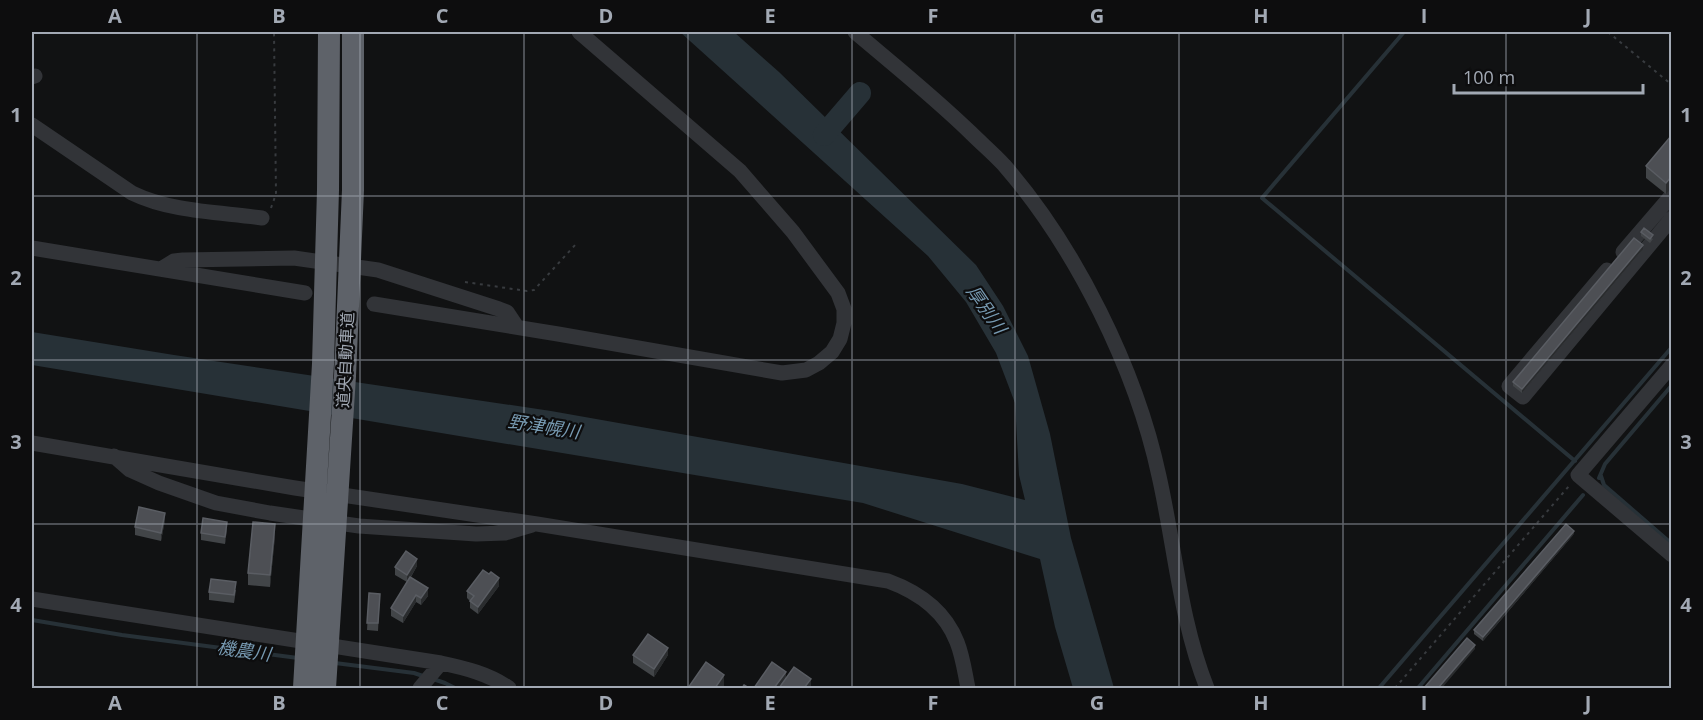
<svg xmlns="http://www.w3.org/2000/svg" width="1703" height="720" font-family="'Open Sans','Noto Sans JP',sans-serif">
<rect width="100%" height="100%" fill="#111213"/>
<path fill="#273137" d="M 680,32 L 734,32 L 779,72 L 976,265 L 1003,306 L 1028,356 L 1050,434 L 1071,538 L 1114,688 L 1073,688 L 1055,627 L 1040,559 L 863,503 L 32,365 L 32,332 L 174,355 L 551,411 L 962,484 L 1025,500 L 1019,475 L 1015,403 L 996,353 L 966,302 L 928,256 Z"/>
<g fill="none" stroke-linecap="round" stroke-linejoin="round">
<path stroke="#273137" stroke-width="4" d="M 1404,32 L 1262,198 L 1575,461
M 1601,476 L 1604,485 L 1672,544
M 1599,478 L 1605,464 L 1672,385
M 32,620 L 122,635 L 298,658
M 335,663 L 414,673 L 426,677
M 433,679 L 445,683 L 455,688
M 1379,688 L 1672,347
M 1418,688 L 1583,495"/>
<path stroke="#273137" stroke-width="22" d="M 824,135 L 860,93"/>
<path stroke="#383b3f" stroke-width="2" stroke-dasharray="3 4.5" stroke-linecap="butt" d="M 1608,32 L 1672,85
M 271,208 L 276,194 L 274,32
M 465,282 L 527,291 L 534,290 L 576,244
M 1395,688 L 1569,486"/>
<path stroke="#323438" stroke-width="15" d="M 855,32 C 894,65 934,97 971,133 C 982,144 994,154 1004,165 C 1076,248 1136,369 1159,476 C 1175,547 1180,620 1207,688
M 32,77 L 35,76
M 32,125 L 132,193 C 171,212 219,212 262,218
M 32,248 L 305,293
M 1623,252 L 1672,195
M 161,269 L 174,261 L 183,260 L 294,258 L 378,270 L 499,309 L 507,312 L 517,327
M 1607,270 L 1509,386 L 1523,397 L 1672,218
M 374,304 L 558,334 L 782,373 L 806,370 L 819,363 L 832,352 L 840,339 L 844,323 L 844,309 L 838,293 L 793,232 L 740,171 L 579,32
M 1672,365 L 1578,475 L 1672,555
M 32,443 L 295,488 L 537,524 L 888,581 C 918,592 945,611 957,642 C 963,657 965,674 968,688
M 114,456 L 130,470 L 159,483 L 216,503 L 270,513 L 359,526 L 476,534 L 505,533 L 532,525
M 32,599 L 441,663 C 465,668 489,674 509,688
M 420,688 L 441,663"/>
<path stroke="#5e6269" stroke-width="22" d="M 304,688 L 323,364 L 328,190 L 329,32
M 325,688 L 345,376 L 353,190 L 353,32"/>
</g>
<path fill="#424548" d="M 1671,136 L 1666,194 L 1646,178 L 1646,166 Z
M 1641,232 L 1653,239 L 1650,243 L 1641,236 Z
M 1643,249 L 1522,393 L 1513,386 L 1513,382 Z
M 165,520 L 161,541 L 135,535 L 135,527 Z
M 227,529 L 225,544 L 201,540 L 201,533 Z
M 1574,534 L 1483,641 L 1474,634 L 1474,630 Z
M 275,536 L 270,587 L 248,585 L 248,573 Z
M 417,566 L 411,577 L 428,596 L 421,605 L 416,602 L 403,623 L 391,616 L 391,608 L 407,582 L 395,575 L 395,567 Z
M 499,586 L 478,614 L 470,608 L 470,601 L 467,598 L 467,591 Z
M 236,590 L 234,603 L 209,600 L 209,592 Z
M 369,593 L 380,594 L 378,631 L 367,630 Z
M 633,655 L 668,655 L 654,677 L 633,663 Z"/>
<path fill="#2a2c2e" d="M 1671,177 L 1671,188 L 1666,194 L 1666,183 Z
M 1643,245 L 1643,249 L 1522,393 L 1522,389 Z
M 165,513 L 165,520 L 161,541 L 161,533 Z
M 227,522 L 227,529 L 225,544 L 225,537 Z
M 275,524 L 275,536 L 270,587 L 270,575 Z
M 1574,531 L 1574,534 L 1483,641 L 1483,637 Z
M 417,559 L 417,566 L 407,583 L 407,575 Z
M 499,578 L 499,586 L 478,614 L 478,607 Z
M 428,588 L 428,596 L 421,605 L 421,598 Z
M 416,595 L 416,602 L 403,623 L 403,616 Z
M 1475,645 L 1475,649 L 1442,688 L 1438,688 Z
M 668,648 L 668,655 L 654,677 L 654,669 Z
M 786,672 L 786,679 L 780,688 L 774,688 Z
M 724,675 L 724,687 L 723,688 L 715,688 Z
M 811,679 L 811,688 L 804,688 Z"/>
<path fill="#4d4f54" stroke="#5a5d63" stroke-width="1.5" d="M 1671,136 L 1671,177 L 1666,183 L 1646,166 Z
M 1644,228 L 1653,235 L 1650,239 L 1641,232 Z
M 1634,238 L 1643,245 L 1522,389 L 1513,382 Z
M 139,507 L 165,513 L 161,533 L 135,527 Z
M 203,518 L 227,522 L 225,537 L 201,533 Z
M 253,522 L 275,524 L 270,575 L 248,573 Z
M 1566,524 L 1574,531 L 1483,637 L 1474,630 Z
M 406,551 L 417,559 L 407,575 L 395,567 Z
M 483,570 L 489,574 L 491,572 L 499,578 L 478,607 L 470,601 L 474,596 L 467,591 Z
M 410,577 L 428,588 L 421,598 L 416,595 L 403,616 L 391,608 Z
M 211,579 L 236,582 L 234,595 L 209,592 Z
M 369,593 L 380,594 L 378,623 L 367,623 Z
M 648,634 L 668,648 L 654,669 L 633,655 Z
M 1467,638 L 1475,645 L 1438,688 L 1424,688 Z
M 706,662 L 724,675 L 715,688 L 688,688 Z
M 772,662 L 786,672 L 774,688 L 754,688 Z
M 794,667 L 811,679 L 804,688 L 779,688 Z
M 744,685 L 749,688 L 742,688 Z"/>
<path fill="none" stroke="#a2a9b4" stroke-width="1.5" stroke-opacity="0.55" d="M 197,32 L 197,688M 360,32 L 360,688M 524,32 L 524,688M 688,32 L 688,688M 852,32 L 852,688M 1015,32 L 1015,688M 1179,32 L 1179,688M 1343,32 L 1343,688M 1506,32 L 1506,688M 32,196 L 1672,196M 32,360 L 1672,360M 32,524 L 1672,524"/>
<g text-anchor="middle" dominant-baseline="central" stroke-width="4.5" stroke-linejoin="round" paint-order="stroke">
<g font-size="16" fill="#a2a9b4" stroke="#0d0d0e">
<text transform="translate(345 360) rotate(-87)">道央自動車道</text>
</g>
<g font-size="18" font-style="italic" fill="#779ab2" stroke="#0d0d0e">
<text transform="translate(987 309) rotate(55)">厚別川</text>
<text transform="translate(544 426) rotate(9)">野津幌川</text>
<text transform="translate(244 650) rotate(8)">機農川</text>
</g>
</g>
<rect width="1703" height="720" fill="none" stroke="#0d0d0e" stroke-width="66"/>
<path d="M1454 84v9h189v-9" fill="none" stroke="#a2a9b4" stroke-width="3"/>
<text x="1463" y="84" font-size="18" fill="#a2a9b4" stroke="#0d0d0e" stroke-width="4.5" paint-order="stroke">100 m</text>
<rect x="33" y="33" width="1637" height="654" fill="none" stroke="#a2a9b4" stroke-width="2"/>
<g font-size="20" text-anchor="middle" font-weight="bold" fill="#a2a9b4">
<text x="115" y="23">A</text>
<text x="279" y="23">B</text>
<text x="442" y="23">C</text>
<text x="606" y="23">D</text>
<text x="770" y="23">E</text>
<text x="933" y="23">F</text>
<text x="1097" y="23">G</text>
<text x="1261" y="23">H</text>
<text x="1424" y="23">I</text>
<text x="1588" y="23">J</text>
<text x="16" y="122">1</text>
<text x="1686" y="122">1</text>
<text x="16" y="285">2</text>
<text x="1686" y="285">2</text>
<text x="16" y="449">3</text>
<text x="1686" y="449">3</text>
<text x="16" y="612">4</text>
<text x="1686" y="612">4</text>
<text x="115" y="710">A</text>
<text x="279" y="710">B</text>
<text x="442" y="710">C</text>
<text x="606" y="710">D</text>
<text x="770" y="710">E</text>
<text x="933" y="710">F</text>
<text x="1097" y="710">G</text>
<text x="1261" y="710">H</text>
<text x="1424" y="710">I</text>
<text x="1588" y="710">J</text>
</g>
</svg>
